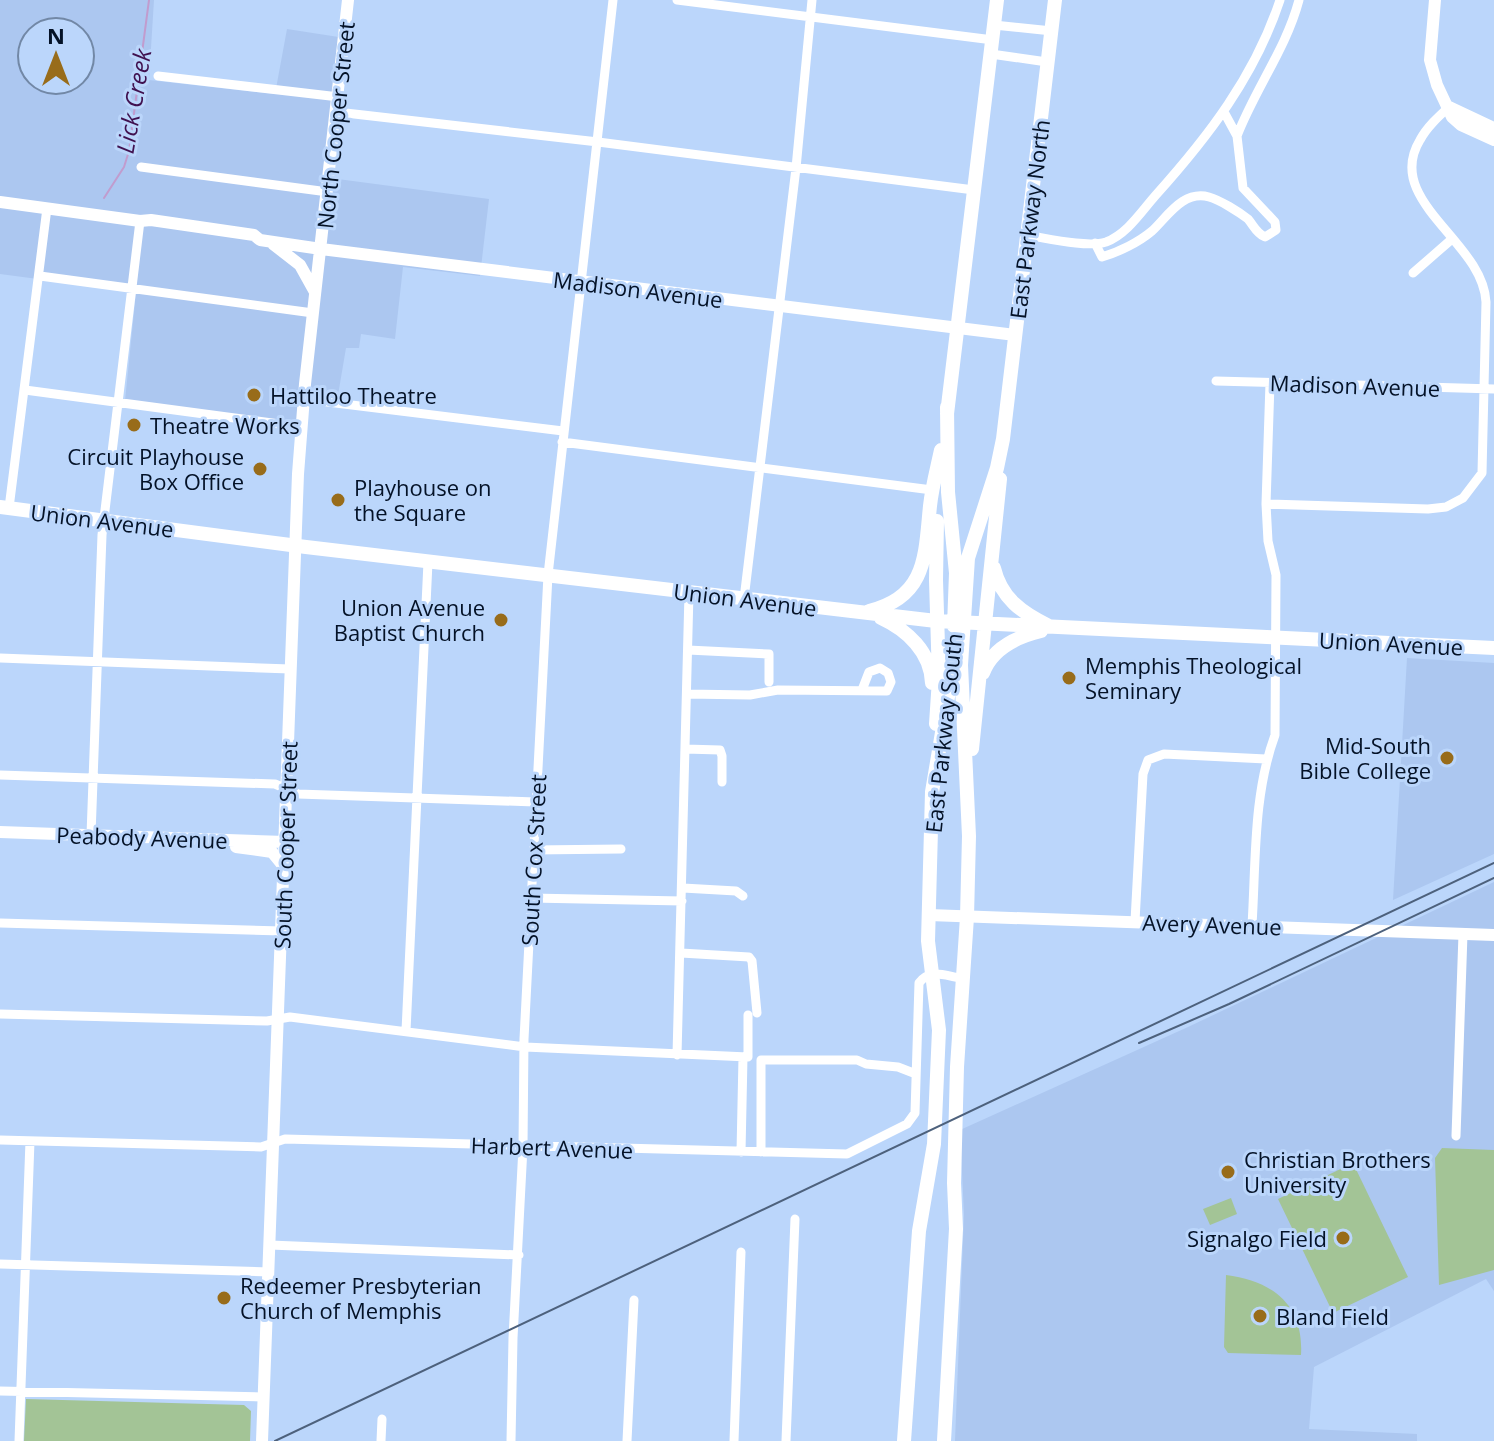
<svg xmlns="http://www.w3.org/2000/svg" width="1494" height="1441" font-family="'Open Sans',sans-serif">
<rect width="100%" height="100%" fill="#bbd6fb"/>
<path fill="#acc7f0" fill-rule="evenodd" d="M 0,0 L 154,0 L 149,80 L 275,94 L 287,29 L 345,38 L 330,178 L 489,199 L 480,276 L 403,267 L 395,339 L 361,334 L 359,348 L 346,348 L 337,401 L 302,397 L 299,423 L 125,401 L 136,292 L 0,274 ZM 32,32 L 80,32 L 80,80 L 32,80 Z
M 1407,658 L 1494,663 L 1494,854 L 1393,900 Z
M 1494,882 L 1494,1291 L 1486,1279 L 1314,1367 L 1309,1429 L 1417,1434 L 1417,1441 L 955,1441 L 964,1214 L 960,1130 L 1188,1027 Z"/>
<path fill="#a3c496" d="M 1442,1148 L 1494,1150 L 1494,1270 L 1439,1285 L 1435,1158 Z
M 1353,1163 L 1408,1277 L 1333,1313 L 1278,1199 Z
M 1231,1198 L 1237,1214 L 1210,1225 L 1203,1209 Z
M 1226,1275 C 1273,1281 1304,1305 1301,1355 L 1228,1353 L 1224,1347 Z
M 26,1399 L 244,1405 L 251,1411 L 250,1441 L 24,1441 Z"/>
<g fill="none" stroke-linecap="round" stroke-linejoin="round">
<path stroke="#c19cce" stroke-width="2" d="M 104,198 L 124,167 L 129,151 L 149,0"/>
<path stroke="#fff" stroke-width="9" d="M 677,0 L 993,40
M 994,25 L 1052,31
M 991,54 L 1047,62
M 158,76 L 339,97
M 337,112 L 598,142 L 974,190
M 1237,136 C 1255,89 1286,49 1299,0
M 141,167 L 328,192
M 1026,235 C 1046,238 1087,248 1106,242 C 1127,234 1141,212 1155,196 C 1208,137 1255,76 1280,0
M 1095,243 L 1102,257 C 1119,252 1139,242 1152,231 C 1168,216 1183,190 1209,197 C 1220,200 1239,212 1248,219 C 1254,226 1256,233 1265,237 L 1276,230 L 1275,222 L 1243,188 L 1237,136 L 1224,112
M 1413,273 L 1452,239
M 40,276 L 313,313
M 1216,381 L 1494,389
M 25,390 L 302,427
M 303,399 L 563,431
M 562,442 L 932,490
M 1266,504 L 1428,509 L 1446,507 L 1463,498 L 1482,473 L 1486,302 C 1483,241 1383,201 1420,140 C 1427,127 1438,117 1449,107
M 9,508 L 47,208
M 744,599 L 796,168 L 812,0
M 688,650 L 769,654 L 769,682
M 0,658 L 290,669
M 687,694 L 750,695 L 778,690 L 887,691 L 891,682 L 888,673 L 880,668 L 869,672 L 862,690
M 685,749 L 720,750 L 722,756 L 722,782
M 0,775 L 275,784 L 298,794 L 535,802
M 91,835 L 102,535 L 140,221
M 533,850 L 621,849
M 683,888 L 736,891 L 743,896
M 531,898 L 682,901
M 1135,921 L 1143,774 L 1148,760 L 1164,754 L 1266,759
M 0,923 L 282,931
M 1252,925 C 1256,861 1253,795 1275,735 L 1276,575 L 1268,541 L 1266,504 L 1270,383
M 681,953 L 749,957 L 752,961 L 757,1013
M 0,1014 L 267,1021 L 290,1017 L 525,1047 L 748,1057 L 748,1015
M 406,1031 L 428,562
M 677,1055 L 689,593
M 1456,1136 L 1463,934
M 0,1140 L 261,1147 L 285,1139 L 847,1154 L 907,1124 L 915,1113 L 919,983 C 930,968 945,976 961,978
M 741,1152 L 743,1057
M 761,1152 L 761,1060 L 857,1060 L 866,1064 L 898,1067 L 916,1074
M 270,1245 L 519,1255
M 0,1264 L 269,1272
M 0,1391 L 264,1397
M 19,1441 L 30,1141
M 381,1441 L 382,1419
M 511,1441 L 513,1338 L 523,1147 L 524,1039 L 548,575 L 613,0
M 627,1441 L 634,1300
M 734,1441 L 741,1252
M 786,1441 L 795,1219"/>
<path stroke="#fff" stroke-width="12" d="M 1435,0 L 1430,60 L 1437,85 L 1452,117 L 1461,125 L 1494,140
M 1449,107 L 1494,128
M 0,202 L 140,221 L 151,220 L 254,235 L 260,240 L 321,249 L 1015,335
M 273,244 L 300,265 L 315,292
M 0,832 L 285,842
M 236,847 L 272,852 L 285,868
M 929,915 L 1494,935
M 262,1441 L 298,474 L 305,384 L 348,0"/>
<path stroke="#fff" stroke-width="14" d="M 947,407 L 948,492 L 956,573 L 954,626
M 947,414 L 997,0
M 0,507 L 306,547 L 936,621 L 1494,648
M 994,568 C 1001,598 1022,613 1049,626
M 869,611 C 927,597 925,555 930,506 C 932,487 937,469 941,450
M 881,618 C 907,630 931,652 932,683
M 983,673 C 992,649 1016,637 1041,631
M 936,724 L 939,679 L 936,580 L 937,521
M 972,749 L 1000,479
M 904,1441 L 919,1231 L 934,1144 L 939,1030 L 928,941 L 932,792 L 953,667
M 944,1441 L 956,1229 L 954,1183 L 957,1067 L 967,917 L 969,836 L 961,665 L 968,558 L 997,468 L 1003,439 L 1055,0"/>
<path stroke="#4d617c" stroke-width="2" d="M 1139,1043 L 1229,1004 L 1494,878
M 275,1441 L 1494,863"/>
</g>
<g fill="#986c1a" stroke="#bbd6fb" stroke-width="3">
<circle cx="254" cy="395" r="8"/>
<circle cx="134" cy="425" r="8"/>
<circle cx="260" cy="469" r="8"/>
<circle cx="338" cy="500" r="8"/>
<circle cx="501" cy="620" r="8"/>
<circle cx="1069" cy="678" r="8"/>
<circle cx="1447" cy="758" r="8"/>
<circle cx="1228" cy="1172" r="8"/>
<circle cx="1343" cy="1238" r="8"/>
<circle cx="224" cy="1298" r="8"/>
<circle cx="1260" cy="1316" r="8"/>
</g>
<g text-anchor="middle" dominant-baseline="central" stroke-width="6" stroke-linejoin="round" paint-order="stroke">
<g font-size="22" fill="#041227" stroke="#bbd6fb">
<text transform="translate(335 125) rotate(-84)">North Cooper Street</text>
<text transform="translate(1029 219) rotate(-83)">East Parkway North</text>
<text transform="translate(638 289) rotate(7)">Madison Avenue</text>
<text transform="translate(1355 385) rotate(2)">Madison Avenue</text>
<text transform="translate(102 520) rotate(7)">Union Avenue</text>
<text transform="translate(745 599) rotate(7)">Union Avenue</text>
<text transform="translate(1391 643) rotate(3)">Union Avenue</text>
<text transform="translate(943 733) rotate(-84)">East Parkway South</text>
<text transform="translate(142 837) rotate(2)">Peabody Avenue</text>
<text transform="translate(285 845) rotate(-88)">South Cooper Street</text>
<text transform="translate(533 860) rotate(-87)">South Cox Street</text>
<text transform="translate(1212 924) rotate(2)">Avery Avenue</text>
<text transform="translate(552 1147) rotate(2)">Harbert Avenue</text>
</g>
<g font-size="22" fill="#041227" stroke="#bbd6fb" text-anchor="start">
<text x="270" y="395">Hattiloo Theatre</text>
<text x="150" y="425">Theatre Works</text>
<text x="244" y="456" text-anchor="end">Circuit Playhouse<tspan x="244" dy="25">Box Office</tspan></text>
<text x="354" y="487">Playhouse on<tspan x="354" dy="25">the Square</tspan></text>
<text x="485" y="607" text-anchor="end">Union Avenue<tspan x="485" dy="25">Baptist Church</tspan></text>
<text x="1085" y="665">Memphis Theological<tspan x="1085" dy="25">Seminary</tspan></text>
<text x="1431" y="745" text-anchor="end">Mid-South<tspan x="1431" dy="25">Bible College</tspan></text>
<text x="1244" y="1159">Christian Brothers<tspan x="1244" dy="25">University</tspan></text>
<text x="1327" y="1238" text-anchor="end">Signalgo Field</text>
<text x="240" y="1285">Redeemer Presbyterian<tspan x="240" dy="25">Church of Memphis</tspan></text>
<text x="1276" y="1316">Bland Field</text>
</g>
<g font-size="24" font-style="italic" fill="#40114f" stroke="#bbd6fb">
<text transform="translate(133 101) rotate(-80)">Lick Creek</text>
</g>
</g>
<g transform="translate(56 56)"><circle r="38" fill="#bbd6fb" stroke="#7288a6" stroke-width="2"/>
<path d="M0-6L14 30L0 20L-14 30Z" fill="#986c1a"/>
<text y="-12" font-size="22" font-weight="bold" text-anchor="middle" fill="#041227">N</text>
</g>
</svg>
